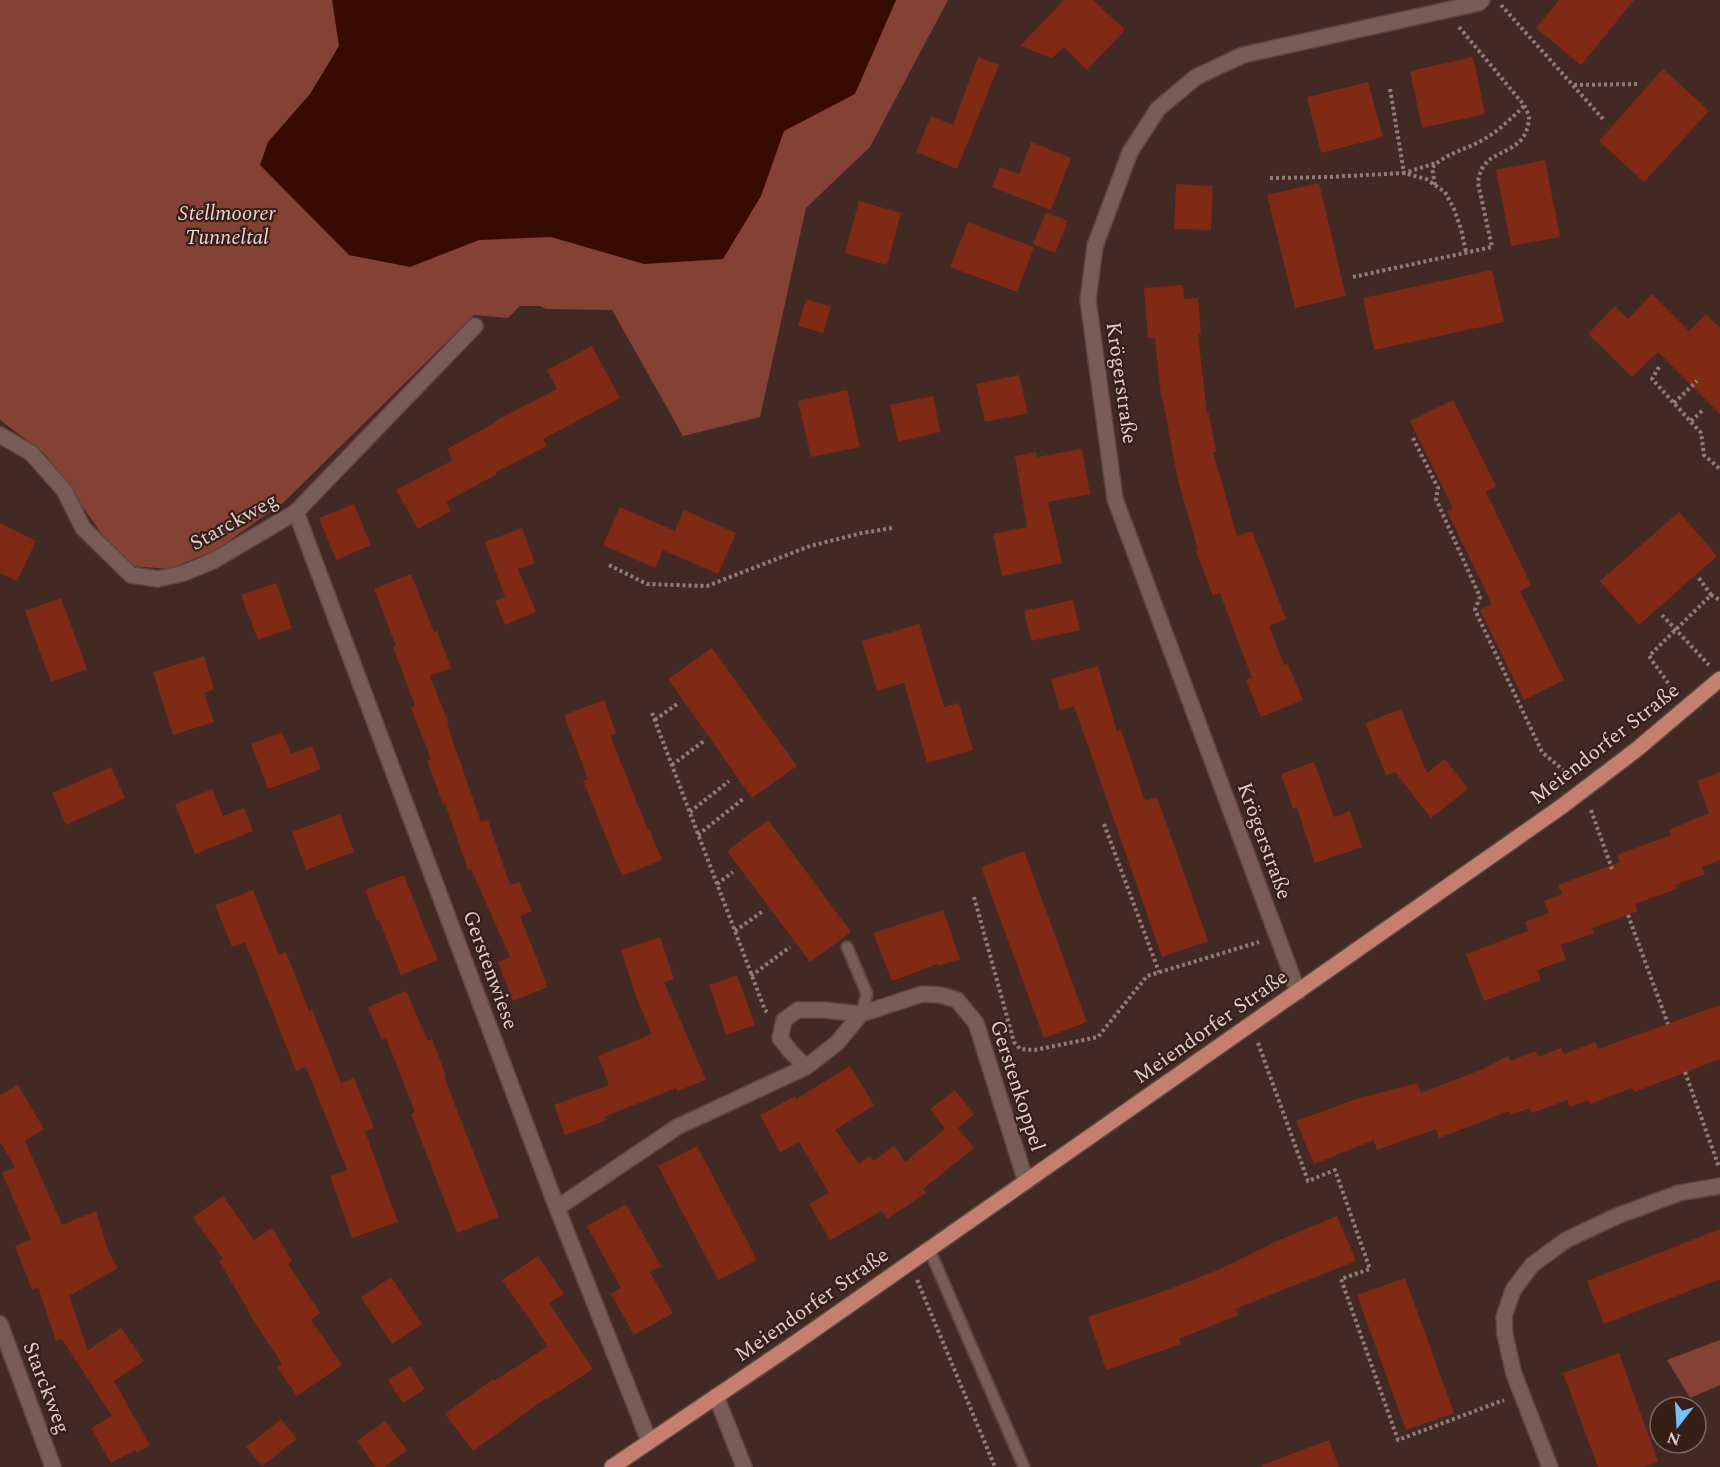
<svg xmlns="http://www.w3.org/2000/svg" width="1720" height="1467" font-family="Spectral,serif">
<rect width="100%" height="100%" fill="#422923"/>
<path fill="#834233" d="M 0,0 L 948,0 L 870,147 L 806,208 L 760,417 L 683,436 L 612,310 L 546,309 L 540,306 L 520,306 L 508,318 L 474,315 L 284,502 L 216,550 L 169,569 L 133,566 L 114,551 L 45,454 L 0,420 Z
M 1720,1340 L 1720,1385 L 1690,1398 L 1667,1360 Z"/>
<path fill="#380b02" d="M 332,0 L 896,0 L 855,94 L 784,131 L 761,196 L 723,259 L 644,264 L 551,237 L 479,240 L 410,267 L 349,255 L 260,165 L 268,142 L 310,94 L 339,46 Z"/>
<path fill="#802a15" d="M 1064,0 L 1093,0 L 1125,30 L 1087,70 L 1064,47 L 1052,58 L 1020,46 Z
M 1559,0 L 1634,0 L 1581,65 L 1536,28 Z
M 978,57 L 999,65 L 957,169 L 916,152 L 931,116 L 953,125 Z
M 1473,57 L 1485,114 L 1422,128 L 1410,71 Z
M 1663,69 L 1709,111 L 1644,182 L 1599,141 Z
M 1368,82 L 1383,137 L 1321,153 L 1307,97 Z
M 1031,142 L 1071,158 L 1051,210 L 992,187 L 1000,167 L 1019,174 Z
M 1545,160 L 1560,237 L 1511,246 L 1496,170 Z
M 1319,183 L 1346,296 L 1295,308 L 1267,195 Z
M 1176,184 L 1213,186 L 1211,230 L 1174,229 Z
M 859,201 L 901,213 L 887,265 L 845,253 Z
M 1046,212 L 1068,221 L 1055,253 L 1033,244 Z
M 968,222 L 1034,247 L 1017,292 L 950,267 Z
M 1492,270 L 1504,322 L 1374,350 L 1363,298 Z
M 1183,285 L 1184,299 L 1198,298 L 1201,334 L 1198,335 L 1207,415 L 1209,414 L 1216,452 L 1213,452 L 1237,536 L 1252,531 L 1286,619 L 1269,626 L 1284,665 L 1288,664 L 1303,700 L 1261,717 L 1246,680 L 1252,678 L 1220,593 L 1213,596 L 1196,551 L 1198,550 L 1178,480 L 1162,396 L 1161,396 L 1155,338 L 1148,338 L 1144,288 Z
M 1652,294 L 1689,331 L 1706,314 L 1720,328 L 1720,414 L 1658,352 L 1632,377 L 1588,334 L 1615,306 L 1628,319 Z
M 806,299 L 831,307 L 823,333 L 798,326 Z
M 592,346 L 620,398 L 543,439 L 547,446 L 496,472 L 497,474 L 446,502 L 451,511 L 418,529 L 396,490 L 453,460 L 447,449 L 496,422 L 495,421 L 557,389 L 547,370 Z
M 1019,375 L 1028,413 L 985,422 L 976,384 Z
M 847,390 L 860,447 L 811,457 L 798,401 Z
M 933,396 L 940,432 L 898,442 L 890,405 Z
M 1453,400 L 1496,486 L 1486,492 L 1531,585 L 1520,591 L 1564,680 L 1524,700 L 1480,610 L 1492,604 L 1447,511 L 1453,508 L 1410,421 Z
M 1082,449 L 1090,494 L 1048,502 L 1062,563 L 1002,576 L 993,534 L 1027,527 L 1015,456 L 1036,452 L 1037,457 Z
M 354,504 L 371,545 L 336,560 L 319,518 Z
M 620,507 L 675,531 L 684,510 L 736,533 L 718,574 L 663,550 L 655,568 L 603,545 Z
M 1679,512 L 1717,556 L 1639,625 L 1600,581 Z
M 0,523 L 36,541 L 17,581 L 0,573 Z
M 522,528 L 535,563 L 518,569 L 536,612 L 505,625 L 495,601 L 505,597 L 485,542 Z
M 411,574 L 434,632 L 437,631 L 451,668 L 430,676 L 449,724 L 447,724 L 481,822 L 488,820 L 510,885 L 519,882 L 532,911 L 520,916 L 548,987 L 513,1001 L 498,962 L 510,957 L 471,869 L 468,870 L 445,803 L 443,804 L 427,760 L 431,759 L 411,708 L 415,706 L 393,647 L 396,646 L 374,589 Z
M 276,583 L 292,628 L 258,640 L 241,595 Z
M 61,598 L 87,669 L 51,682 L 25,611 Z
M 1073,600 L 1080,630 L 1031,641 L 1024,611 Z
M 919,624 L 944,707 L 959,703 L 973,750 L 927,763 L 904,683 L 877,691 L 862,641 Z
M 712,648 L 797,766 L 752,798 L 668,679 Z
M 204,656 L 214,689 L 204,693 L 214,722 L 173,735 L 153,672 Z
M 1098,666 L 1117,732 L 1121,730 L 1145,801 L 1157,797 L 1208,941 L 1162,957 L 1074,706 L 1060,710 L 1051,679 Z
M 604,700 L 616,733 L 610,735 L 648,830 L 649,829 L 662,860 L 622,876 L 583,781 L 588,779 L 564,715 Z
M 1401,709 L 1427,773 L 1445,759 L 1468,789 L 1431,818 L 1395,772 L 1386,775 L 1365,723 Z
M 282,732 L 291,754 L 312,746 L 321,769 L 268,789 L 251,744 Z
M 1314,762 L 1334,817 L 1350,811 L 1362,847 L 1315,863 L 1297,808 L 1293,809 L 1281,774 Z
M 111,767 L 125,798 L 66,825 L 52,793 Z
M 1720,772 L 1720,860 L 1702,867 L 1705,874 L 1675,885 L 1676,889 L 1635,904 L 1638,911 L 1592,928 L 1594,933 L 1561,945 L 1566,960 L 1537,970 L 1541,980 L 1484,1001 L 1466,954 L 1528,931 L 1525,922 L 1549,913 L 1544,901 L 1562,894 L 1558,885 L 1620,862 L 1617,855 L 1671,835 L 1669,830 L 1709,813 L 1697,781 Z
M 212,789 L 223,816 L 244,808 L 253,831 L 195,854 L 175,804 Z
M 340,814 L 354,852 L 306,870 L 292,832 Z
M 768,820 L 851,932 L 810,962 L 727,851 Z
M 1024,851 L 1087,1022 L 1044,1038 L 981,867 Z
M 404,875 L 424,927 L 438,960 L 401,975 L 379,920 L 377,921 L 365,890 Z
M 253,890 L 279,955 L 286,952 L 309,1011 L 312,1009 L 341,1083 L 354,1078 L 374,1128 L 365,1131 L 398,1222 L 352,1238 L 330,1176 L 347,1170 L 306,1067 L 296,1071 L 245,942 L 232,947 L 215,905 Z
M 943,910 L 960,959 L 938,966 L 937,964 L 892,981 L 873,933 Z
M 660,937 L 674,979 L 664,982 L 706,1080 L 677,1091 L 676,1088 L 604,1117 L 605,1121 L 565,1135 L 554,1105 L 609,1085 L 598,1056 L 652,1034 L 638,1002 L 621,950 Z
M 737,975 L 755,1025 L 726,1035 L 709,985 Z
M 406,991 L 428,1041 L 432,1039 L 446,1075 L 444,1076 L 462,1123 L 499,1217 L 457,1233 L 411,1114 L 415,1112 L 386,1038 L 382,1040 L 368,1007 Z
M 1720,1005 L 1720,1059 L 1634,1092 L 1632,1088 L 1590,1104 L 1588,1100 L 1570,1107 L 1567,1100 L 1532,1113 L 1530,1108 L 1511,1115 L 1509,1111 L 1439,1138 L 1436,1129 L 1377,1150 L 1374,1140 L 1314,1164 L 1296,1121 L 1356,1099 L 1417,1083 L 1421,1093 L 1483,1069 L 1508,1056 L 1510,1061 L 1536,1051 L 1538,1057 L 1561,1048 L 1564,1054 L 1595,1042 L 1598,1049 Z
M 850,1066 L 874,1105 L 835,1130 L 859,1164 L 869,1156 L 873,1161 L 894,1146 L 905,1162 L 945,1129 L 930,1109 L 955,1090 L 974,1114 L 958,1128 L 974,1148 L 923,1189 L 926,1193 L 887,1219 L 882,1211 L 830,1240 L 809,1204 L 829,1193 L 799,1142 L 780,1152 L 760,1115 L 795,1096 L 796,1099 Z
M 18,1085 L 44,1129 L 25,1141 L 62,1225 L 96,1211 L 109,1253 L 118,1268 L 69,1296 L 88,1350 L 121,1328 L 144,1361 L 114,1381 L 150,1445 L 137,1453 L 135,1450 L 111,1463 L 91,1428 L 112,1416 L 62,1339 L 56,1341 L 38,1287 L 32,1290 L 15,1246 L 31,1239 L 2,1173 L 15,1167 L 0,1142 L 0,1095 Z
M 697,1146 L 757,1260 L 718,1280 L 658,1166 Z
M 223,1196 L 254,1240 L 272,1228 L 292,1261 L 288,1264 L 320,1313 L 311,1320 L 342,1365 L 297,1396 L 277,1367 L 282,1364 L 250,1315 L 251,1315 L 219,1261 L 223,1259 L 193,1217 Z
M 626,1204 L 661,1266 L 650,1272 L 673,1313 L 634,1335 L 611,1294 L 621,1288 L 587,1226 Z
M 1337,1216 L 1356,1261 L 1235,1309 L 1238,1315 L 1179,1339 L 1181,1344 L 1106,1370 L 1088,1317 L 1162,1292 L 1220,1269 L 1277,1241 Z
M 1720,1229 L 1720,1279 L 1604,1324 L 1587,1281 Z
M 538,1256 L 564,1294 L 549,1303 L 593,1369 L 547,1399 L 546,1398 L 473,1451 L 445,1414 L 493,1379 L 494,1381 L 548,1346 L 502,1280 Z
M 391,1277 L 422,1324 L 392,1344 L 361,1297 Z
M 1405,1278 L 1454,1413 L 1406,1430 L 1357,1295 Z
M 1619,1353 L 1658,1462 L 1643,1467 L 1598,1467 L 1563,1373 Z
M 410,1366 L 425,1389 L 403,1403 L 388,1380 Z
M 281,1419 L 297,1439 L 262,1466 L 246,1447 Z
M 385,1421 L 407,1450 L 384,1467 L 376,1467 L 357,1441 Z
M 1329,1440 L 1339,1467 L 1262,1467 L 1262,1465 Z"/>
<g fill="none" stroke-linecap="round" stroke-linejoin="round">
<defs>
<path id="service" d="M 847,947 L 867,994 L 861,1014
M 929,1249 L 1024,1467"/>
<path id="minor" d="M 0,435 L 31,453 L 64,490 L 83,528 L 131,575 L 158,579 L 184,573 L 213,561 L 296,512 L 475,326
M 296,512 L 557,1208 L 649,1441
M 1298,992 L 1115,499 L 1088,300 L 1095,246 L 1130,152 L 1158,109 L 1196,77 L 1243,55 L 1479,3 L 1482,0
M 861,1014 L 824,1010 L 798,1010 L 784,1020 L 780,1038 L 790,1051 L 806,1067 L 837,1043 L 861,1014 L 922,994 L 940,995 L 957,1000 L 976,1023 L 1026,1182
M 557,1208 L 677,1127 L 806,1067
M 0,1324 L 53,1467
M 716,1396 L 744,1467
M 1550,1467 L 1514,1374 L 1505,1335 L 1504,1317 L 1513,1290 L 1532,1265 L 1566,1240 L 1617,1216 L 1679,1193 L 1720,1186"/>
<path id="primary" d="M 612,1467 L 798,1341 L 1561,807 L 1636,750 L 1720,679"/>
</defs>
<use href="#service" stroke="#5c4641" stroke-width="14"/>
<use href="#minor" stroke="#5c4641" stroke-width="18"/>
<use href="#primary" stroke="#5c4641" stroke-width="18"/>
<path stroke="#917d77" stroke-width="4" stroke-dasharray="3 3" stroke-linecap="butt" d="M 1501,5 L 1603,119
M 1574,85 L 1638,84
M 1390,89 L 1404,173 L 1436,163
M 1270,178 L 1328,177 L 1404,173 L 1426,179 L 1445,192 L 1454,209 L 1461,229 L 1466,252
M 1435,185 L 1432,168 C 1445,154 1461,151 1477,143 C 1495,134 1510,120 1524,106
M 1353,277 L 1492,247 L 1478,183 C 1481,147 1518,158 1527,129 C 1528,126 1529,121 1529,119 C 1529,115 1526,109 1524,105 L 1459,27
M 1659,367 L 1652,379 L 1701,433 L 1704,455 L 1720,469
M 1674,403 L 1697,381
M 1691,421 L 1703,410
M 1413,438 L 1438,488 L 1436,499 L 1480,597 L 1475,610 L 1542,752 L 1570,776
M 609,565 L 647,584 L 707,586 L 810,546 L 862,533 L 892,528
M 1699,578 L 1711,595
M 1662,615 L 1709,665
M 1675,693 L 1649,656 L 1711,595 L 1720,600
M 652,713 L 765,1010 L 767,1012
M 655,720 L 677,704
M 672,765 L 704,741
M 1591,810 L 1612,869
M 690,812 L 729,781
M 1104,824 L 1159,972
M 698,835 L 743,799
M 717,884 L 733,872
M 974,897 L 1014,1042 L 1020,1049 L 1035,1050 L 1098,1037 L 1147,976 L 1259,942
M 1628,915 L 1668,1024
M 735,931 L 763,911
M 751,976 L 790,947
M 1258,1043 L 1308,1181 L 1335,1170 L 1370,1269 L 1341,1279 L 1398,1440 L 1504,1400
M 1685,1072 L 1719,1167
M 917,1280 L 995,1467"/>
<use href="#service" stroke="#795c55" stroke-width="10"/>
<use href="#minor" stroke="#795c55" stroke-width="15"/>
<use href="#primary" stroke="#c47f6e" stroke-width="15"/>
</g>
<g text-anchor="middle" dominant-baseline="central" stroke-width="4.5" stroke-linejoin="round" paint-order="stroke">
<g font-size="21" font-style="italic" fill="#edd3cc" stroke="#371f19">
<text x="227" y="214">Stellmoorer<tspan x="227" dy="24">Tunneltal</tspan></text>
</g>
<g font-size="21" fill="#e0d0cb" stroke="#371f19">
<text transform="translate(1121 383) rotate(82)">Krögerstraße</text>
<text transform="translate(234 522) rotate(-29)">Starckweg</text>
<text transform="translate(1605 744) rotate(-38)">Meiendorfer Straße</text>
<text transform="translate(1264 841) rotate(70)">Krögerstraße</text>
<text transform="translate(490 970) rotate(70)">Gerstenwiese</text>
<text transform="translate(1211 1027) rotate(-35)">Meiendorfer Straße</text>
<text transform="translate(1017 1086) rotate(72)">Gerstenkoppel</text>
<text transform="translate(812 1305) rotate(-35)">Meiendorfer Straße</text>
<text transform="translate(46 1388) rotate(69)">Starckweg</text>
</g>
</g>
<g transform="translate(1678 1425) rotate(197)"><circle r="28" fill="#371f19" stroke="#7b6660" stroke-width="1.5"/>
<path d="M0-4.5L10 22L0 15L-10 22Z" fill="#79bff8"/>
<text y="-9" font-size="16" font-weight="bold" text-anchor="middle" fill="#e0d0cb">N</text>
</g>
</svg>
